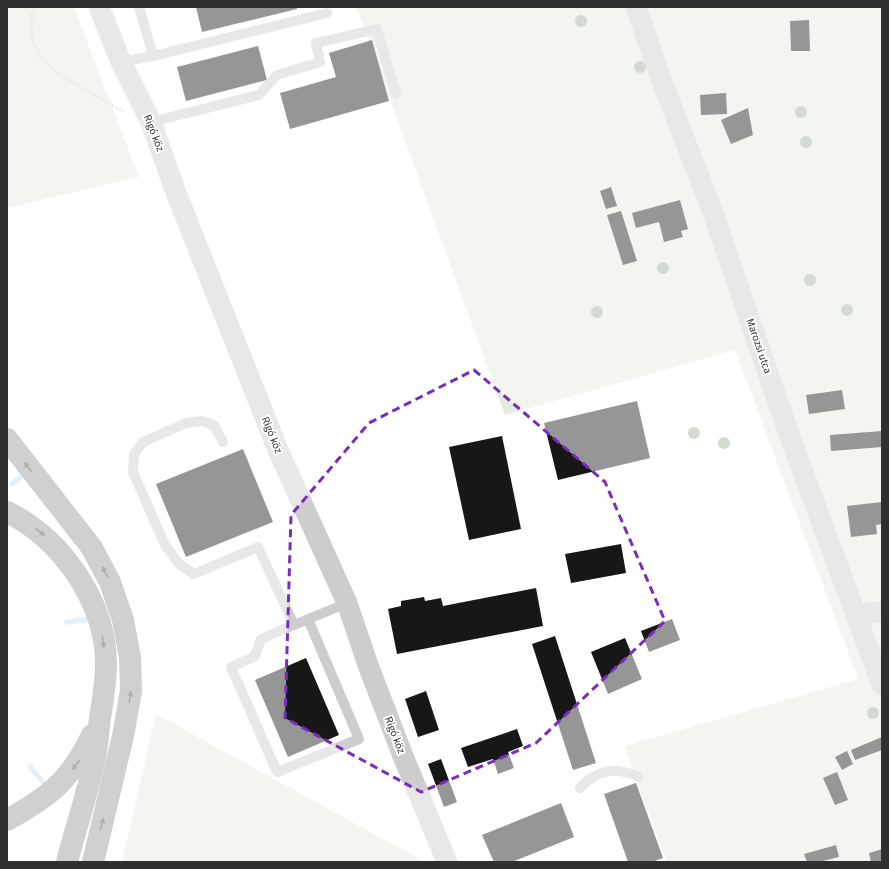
<svg xmlns="http://www.w3.org/2000/svg" width="889" height="869" font-family="'Source Sans 3',sans-serif">
<rect width="100%" height="100%" fill="#fff"/>
<path fill="#e4ecde" d="M 7,7 L 74,7 L 139,177 L 7,208 Z
M 356,7 L 882,7 L 882,862 L 667,862 L 624,746 L 858,679 L 735,350 L 505,415 Z
M 156,714 L 425,862 L 122,862 Z"/>
<g fill="none" stroke-linecap="round" stroke-linejoin="round">
<path stroke="#cadbec" stroke-width="5.5" d="M 12,484 L 25,473
M 67,622 L 90,619
M 30,767 L 45,784"/>
</g>
<path fill="#171717" d="M 196,7 L 297,7 L 297,9 L 202,32 Z
M 809,20 L 810,51 L 791,51 L 790,21 Z
M 372,40 L 389,101 L 290,129 L 280,93 L 336,77 L 329,53 Z
M 258,46 L 267,80 L 186,101 L 177,67 Z
M 726,93 L 727,114 L 701,115 L 700,95 Z
M 748,108 L 753,135 L 731,144 L 721,120 Z
M 611,187 L 617,206 L 606,209 L 600,191 Z
M 680,200 L 688,229 L 681,231 L 683,237 L 664,242 L 659,222 L 636,228 L 632,213 Z
M 621,211 L 637,261 L 623,265 L 607,215 Z
M 842,390 L 845,409 L 809,414 L 806,395 Z
M 637,401 L 650,458 L 558,480 L 544,423 Z
M 882,431 L 882,447 L 831,451 L 830,435 Z
M 502,436 L 521,529 L 469,540 L 449,447 Z
M 243,449 L 273,522 L 186,557 L 156,484 Z
M 882,502 L 882,524 L 876,525 L 877,534 L 851,537 L 847,506 Z
M 621,544 L 626,573 L 571,583 L 565,554 Z
M 536,588 L 543,626 L 397,654 L 388,609 L 401,606 L 401,601 L 424,597 L 425,601 L 441,598 L 443,606 Z
M 672,619 L 680,640 L 649,652 L 641,631 Z
M 555,636 L 596,763 L 573,770 L 532,644 Z
M 625,638 L 642,679 L 608,694 L 591,652 Z
M 306,658 L 339,735 L 288,757 L 255,680 Z
M 426,691 L 439,730 L 418,737 L 405,699 Z
M 517,729 L 523,746 L 508,752 L 514,768 L 498,774 L 493,759 L 468,767 L 461,748 Z
M 882,737 L 882,750 L 855,760 L 851,750 Z
M 847,751 L 853,764 L 842,770 L 835,757 Z
M 441,759 L 457,802 L 444,807 L 428,764 Z
M 837,772 L 848,800 L 835,805 L 823,778 Z
M 636,783 L 663,858 L 652,862 L 628,862 L 604,794 Z
M 561,803 L 574,837 L 512,862 L 494,862 L 482,835 Z
M 836,845 L 839,857 L 819,862 L 807,862 L 804,854 Z
M 882,849 L 882,862 L 871,862 L 869,853 Z"/>
<g fill="none" stroke-linecap="round" stroke-linejoin="round">
<path stroke="#cdcdcd" stroke-width="2.5" stroke-dasharray="2 2" stroke-linecap="butt" d="M 35,7 L 31,16 L 32,39 L 40,58 L 57,73 L 124,112"/>
<path stroke="#cdcdcd" stroke-width="10" d="M 139,7 L 153,56
M 121,62 L 153,56 L 327,13
M 151,122 L 259,95 L 277,75 L 320,62 L 316,43 L 377,29 L 396,94
M 223,442 L 214,425 L 202,421 L 186,423 L 143,442 L 134,454 L 133,472 L 165,545 L 179,564 L 194,574 L 258,547 L 294,625 L 347,603
M 294,625 L 261,639 L 255,656 L 231,667 L 277,772 L 359,739 L 308,619
M 580,788 C 598,769 615,766 639,777"/>
<path stroke="#cdcdcd" stroke-width="21" d="M 99,7 L 121,62 L 151,122 L 175,190 L 278,450 L 347,603 L 368,665 L 403,756 L 447,862
M 636,7 L 664,87 L 711,207 L 790,437 L 882,685
M 856,616 L 882,611"/>
<path stroke="#979797" stroke-width="22" d="M 7,439 L 92,548 L 110,582 L 123,620 L 130,657 L 131,691 L 123,736 L 93,862
M 7,512 C 61,538 106,602 106,664 C 106,683 103,699 100,718 C 98,731 98,744 95,757 C 88,792 76,827 67,862
M 7,820 C 49,797 71,780 92,735"/>
</g>
<g fill="#9dae94">
<circle cx="581" cy="21" r="6"/>
<circle cx="640" cy="67" r="6"/>
<circle cx="801" cy="112" r="6"/>
<circle cx="806" cy="142" r="6"/>
<circle cx="663" cy="268" r="6"/>
<circle cx="810" cy="280" r="6"/>
<circle cx="847" cy="310" r="6"/>
<circle cx="597" cy="312" r="6"/>
<circle cx="694" cy="433" r="6"/>
<circle cx="724" cy="443" r="6"/>
<circle cx="873" cy="713" r="6"/>
</g>
<defs><path id="oneway-solid" d="M-6-.8H1V-3.2L6.5 0L1 3.2V.8H-6Z"/></defs>
<g fill="#4f4f4f">
<use href="#oneway-solid" transform="translate(28 467) rotate(-128)"/>
<use href="#oneway-solid" transform="translate(40 532) rotate(39)"/>
<use href="#oneway-solid" transform="translate(105 572) rotate(-118)"/>
<use href="#oneway-solid" transform="translate(103 642) rotate(81)"/>
<use href="#oneway-solid" transform="translate(130 697) rotate(-81)"/>
<use href="#oneway-solid" transform="translate(76 765) rotate(127)"/>
<use href="#oneway-solid" transform="translate(102 824) rotate(-76)"/>
</g>
<path d="M0 0H889V869H0ZM 474,370 L 605,482 L 665,621 L 536,743 L 421,792 L 285,718 L 291,515 L 369,423 Z" fill="#fff" fill-opacity=".55" fill-rule="evenodd"/>
<path fill="none" stroke="#7b2cbf" stroke-width="3" stroke-dasharray="8 5" stroke-linejoin="round" d="M 474,370 L 605,482 L 665,621 L 536,743 L 421,792 L 285,718 L 291,515 L 369,423 Z"/>
<g text-anchor="middle" dominant-baseline="central" stroke-width="4" stroke-linejoin="round" paint-order="stroke">
<g font-size="11" fill="#303030" stroke="#fff">
<text transform="translate(154 133) rotate(69)">Rigó köz</text>
<text transform="translate(759 346) rotate(71)">Marozsi utca</text>
<text transform="translate(272 435) rotate(68)">Rigó köz</text>
<text transform="translate(395 735) rotate(69)">Rigó köz</text>
</g>
</g>
<rect width="889" height="869" fill="none" stroke="#303030" stroke-width="16"/>
</svg>
